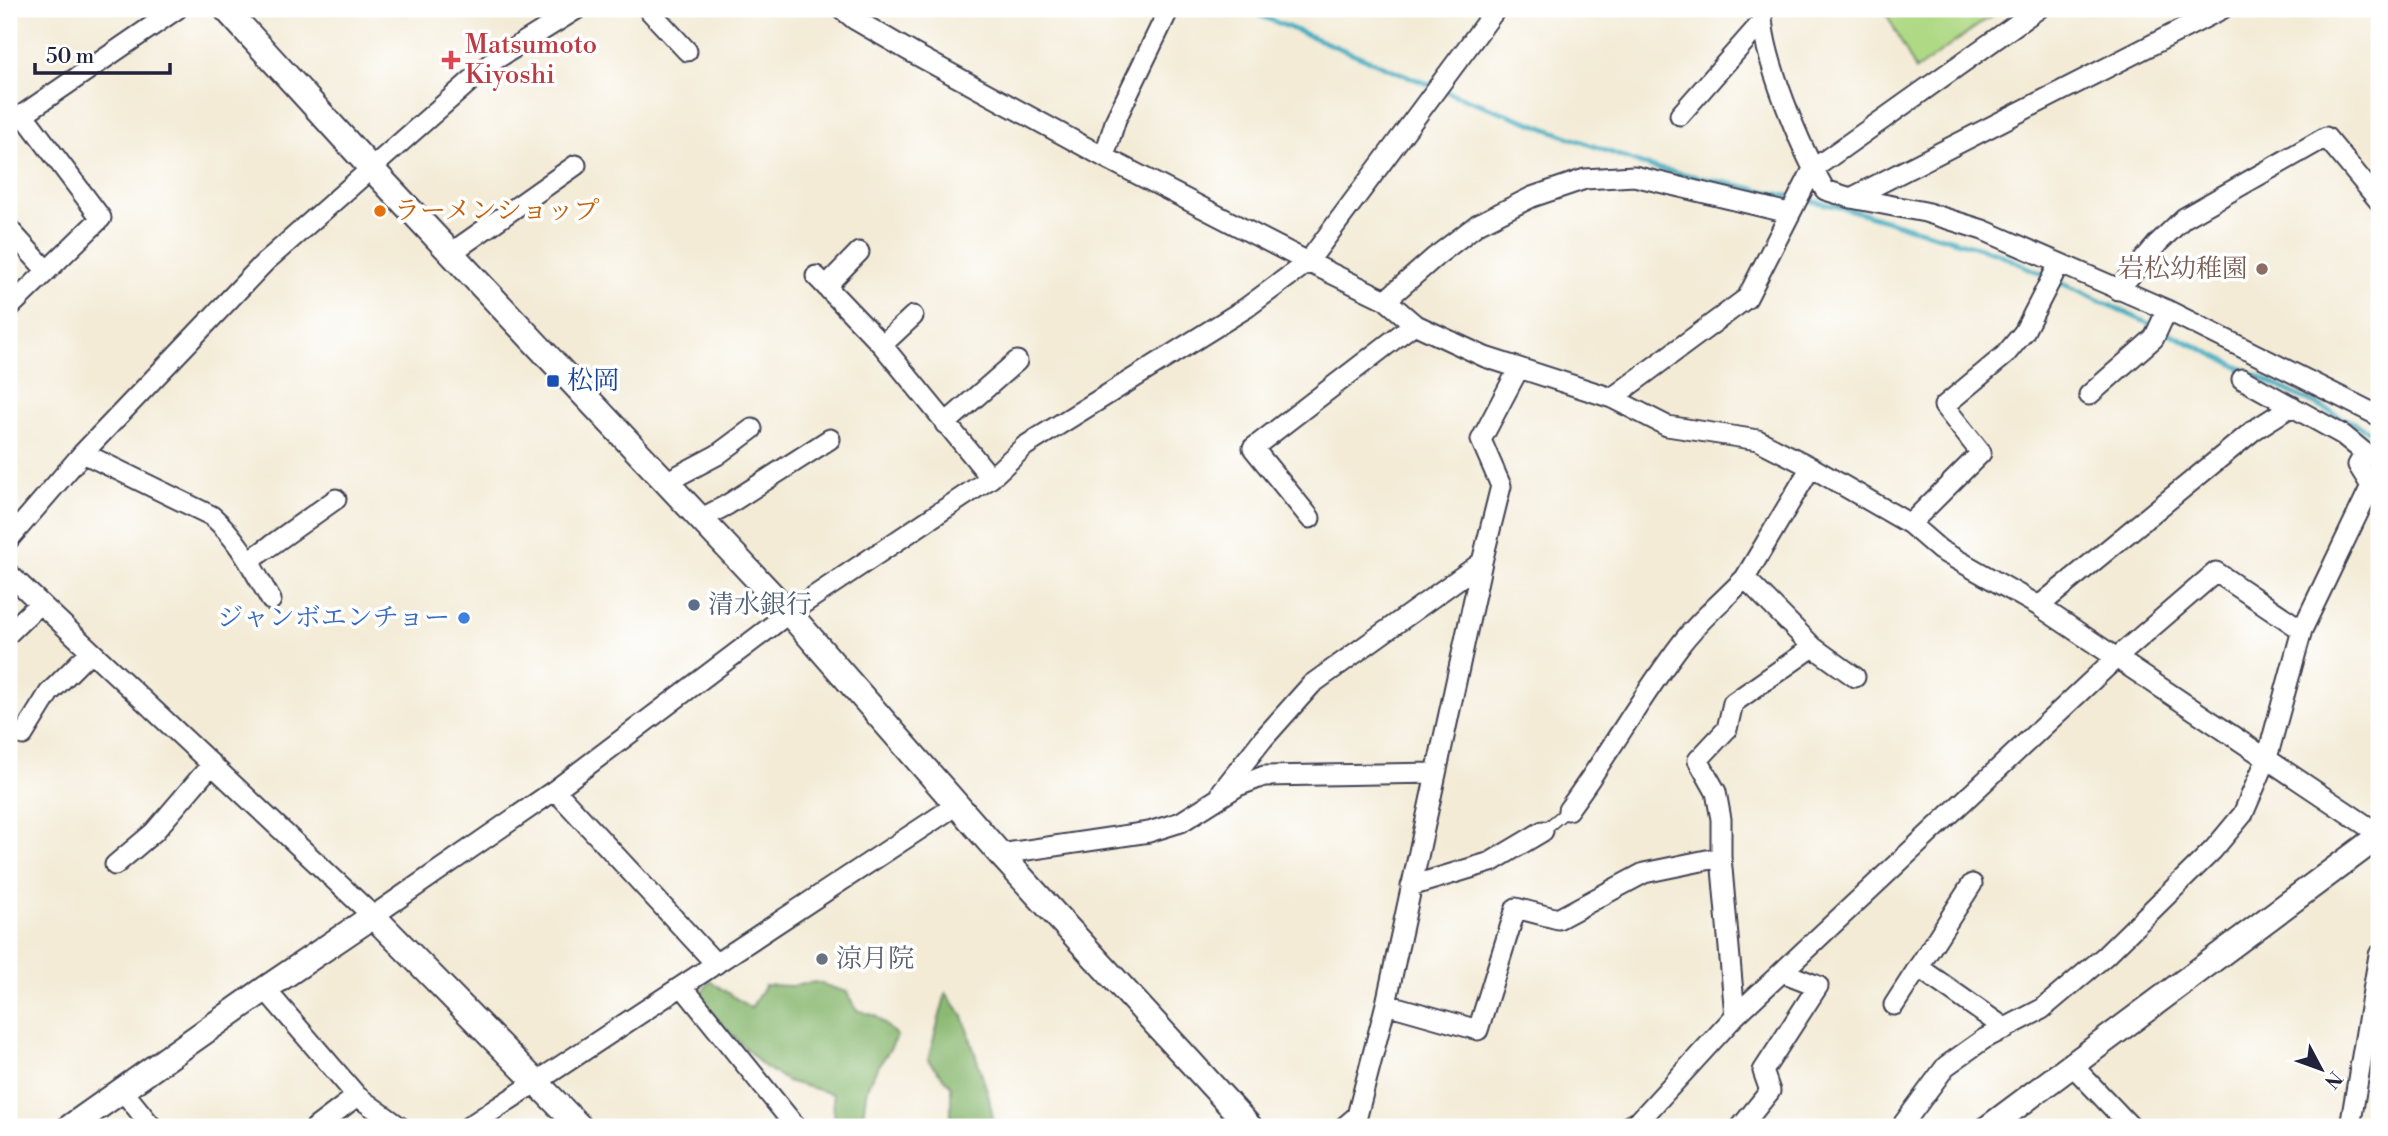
<svg xmlns="http://www.w3.org/2000/svg" width="2388" height="1136" font-family="'Libre Bodoni','Noto Serif JP',serif">
<rect width="100%" height="100%" fill="#fff"/>
<filter id="ink" filterUnits="userSpaceOnUse"><feTurbulence type="fractalNoise" baseFrequency=".0143" numOctaves="2"/><feDisplacementMap in="SourceGraphic" scale="14" xChannelSelector="R" yChannelSelector="G"/><feConvolveMatrix kernelMatrix="1 2 1 2 8 2 1 2 1" color-interpolation-filters="sRGB"/></filter>
<filter id="wash" filterUnits="userSpaceOnUse"><feTurbulence type="fractalNoise" baseFrequency=".00686" numOctaves="4" result="noise"/><feDisplacementMap in="SourceGraphic" scale="28" xChannelSelector="R" yChannelSelector="G"/><feGaussianBlur stdDeviation="1.57" result="paint"/><feColorMatrix in="noise" values="0 0 0 0 0 0 0 0 0 0 0 0 0 0 0 0 0 1.4 0 .05"/><feComposite in="paint" operator="in"/></filter>
<g filter="url(#wash)">
<rect width="100%" height="100%" fill="#f3ebd6"/>
<path fill="#afd984" stroke="#687e60" stroke-width="2" d="M 1884,9 L 2001,9 L 1916,70 Z"/>
<path fill="#8bb972" stroke="#566e56" stroke-width="2" d="M 710,981 L 751,1008 L 765,985 L 792,986 L 815,982 L 847,992 L 856,1010 L 876,1016 L 897,1036 C 889,1055 872,1070 867,1089 C 863,1105 867,1112 856,1126 L 839,1127 L 834,1118 L 833,1094 L 787,1081 L 762,1065 L 697,999 Z
M 946,993 L 963,1016 L 988,1094 L 995,1127 L 951,1127 L 951,1086 L 928,1060 Z"/>
<g fill="none" stroke-linecap="round" stroke-linejoin="round">
<path stroke="#40acbf" stroke-width="5" d="M 1244,9 L 1432,86
M 1442,90 L 1650,167 L 1793,197
M 1802,199 L 1844,208 L 1997,253 L 2154,326
M 2163,330 L 2368,430 L 2379,438"/>
</g>
</g>
<g filter="url(#ink)">
<g fill="none" stroke-linecap="round" stroke-linejoin="round">
<defs>
<path id="service" d="M 1543,831 L 1568,810"/>
<path id="minor" d="M 648,9 L 687,51
M 842,9 L 854,19 L 911,52 L 1104,157 L 1308,262 L 1386,300 L 1414,324 L 1485,357 L 1612,398 L 1667,426 L 1758,440 L 1811,467 L 1910,524 L 1940,550 L 2039,606 L 2379,834
M 1762,9 C 1760,53 1802,151 1825,190 L 1851,198 L 1925,212 L 1983,230 L 2167,310 L 2379,416
M 1680,115 L 1761,23
M 9,124 L 177,9
M 1104,157 L 1116,119 L 1169,9
M 1851,198 L 2222,9
M 9,229 L 47,271
M 451,253 L 576,165
M 816,276 L 882,345 L 991,478
M 826,286 L 859,252
M 2118,290 L 2158,243 L 2184,218 L 2326,137 L 2379,201
M 1386,300 L 1435,257 L 1478,224 L 1532,197 L 1585,179 L 1634,176 L 1789,213
M 9,308 L 101,218 L 23,114
M 882,345 L 913,316
M 2242,379 L 2343,435 L 2365,453 L 2379,456
M 2089,395 L 2154,338 L 2167,310
M 1612,398 L 1747,298 L 1813,169 L 2038,9
M 945,424 L 1017,361
M 83,453 L 212,516 C 239,540 253,569 271,600
M 1811,467 L 1745,578 L 1813,647 L 1855,677
M 666,482 L 717,455 L 752,429
M 1310,518 L 1253,448 L 1414,324
M 700,519 L 727,505 L 830,439
M 1910,524 L 1981,453 L 1944,406 L 2005,355 L 2024,332 L 2059,264
M 9,539 L 83,453 L 264,263 L 493,61 L 577,9
M 249,561 L 336,499
M 9,574 L 373,916 L 555,790 L 789,613 L 991,478 L 1025,446 L 1246,308 L 1308,262 L 1496,9
M 2039,606 L 2254,430 L 2292,406
M 9,633 L 39,604
M 23,735 L 49,693 L 91,651
M 555,790 L 716,964
M 1222,791 L 1263,739 L 1312,684 L 1482,562
M 1568,810 C 1608,756 1640,698 1681,644 C 1699,620 1724,600 1745,578
M 1000,854 L 1149,832 L 1181,822 L 1238,786 L 1264,776 L 1436,773
M 115,865 L 154,832 L 212,764
M 1411,886 L 1491,862 L 1543,831
M 1918,967 L 2006,1029
M 682,986 L 796,1127
M 265,989 L 357,1096 L 400,1127
M 1386,1004 L 1478,1030 L 1516,908 L 1558,919 L 1644,873 L 1721,857
M 1894,1005 L 1972,884
M 1735,1016 L 1721,857 L 1721,819 L 1716,792 L 1698,760 L 1727,729 L 1733,703 L 1813,647
M 2072,1065 L 2131,1127
M 123,1091 L 152,1127
M 316,1127 L 357,1096
M 468,1127 L 958,804
M 1344,1127 L 1357,1116 L 1386,1004 L 1482,562 L 1501,486 L 1481,440 L 1519,368
M 1627,1127 L 1640,1120 L 1735,1016 L 2115,659 L 2216,572 L 2302,630
M 1741,1127 L 1770,1091 L 1763,1071 L 1818,986 L 1782,972
M 1901,1127 L 1946,1066 L 1984,1039 L 2042,1009 L 2105,956 L 2213,850 L 2243,814 L 2267,758 L 2302,630 L 2371,486 L 2358,465 L 2365,453
M 2350,1127 L 2379,955"/>
<path id="tertiary" d="M 226,9 L 371,168 L 789,613 L 1000,854 L 1250,1127
M 70,1127 L 265,989 L 373,916 L 580,1127
M 1989,1127 L 2379,836"/>
</defs>
<use href="#service" stroke="#414052" stroke-width="13"/>
<use href="#minor" stroke="#414052" stroke-width="23"/>
<use href="#tertiary" stroke="#414052" stroke-width="28"/>
<use href="#service" stroke="#fff" stroke-width="10"/>
<use href="#minor" stroke="#fff" stroke-width="19"/>
<use href="#tertiary" stroke="#fff" stroke-width="24"/>
</g>
</g>
<path fill="#e0444e" stroke="#fff" stroke-width="2.5" d="M447.5 49.5h7v7h7v7h-7v7h-7v-7h-7v-7h7z"/>
<circle fill="#e8710a" stroke="#fff" stroke-width="2.5" cx="380" cy="211" r="7"/>
<circle fill="#8d6e63" stroke="#fff" stroke-width="2.5" cx="2262" cy="269" r="7"/>
<rect fill="#1a4fb4" stroke="#fff" stroke-width="2.5" x="546" y="374" width="14" height="14" rx="3.5"/>
<circle fill="#5c6f8a" stroke="#fff" stroke-width="2.5" cx="694" cy="605" r="7"/>
<circle fill="#3f7fe0" stroke="#fff" stroke-width="2.5" cx="464" cy="618" r="7"/>
<circle fill="#6b7280" stroke="#fff" stroke-width="2.5" cx="822" cy="959" r="7"/>
<g text-anchor="middle" dominant-baseline="central" stroke-width="7" stroke-linejoin="round" paint-order="stroke">
<g font-size="26" fill="#be3a42" stroke="#fff" text-anchor="start">
<text x="465" y="45">Matsumoto<tspan x="465" dy="30">Kiyoshi</tspan></text>
</g>
<g font-size="26" fill="#c56008" stroke="#fff" text-anchor="start">
<text x="394" y="211">ラーメンショップ</text>
</g>
<g font-size="26" fill="#785e54" stroke="#fff" text-anchor="end">
<text x="2248" y="269">岩松幼稚園</text>
</g>
<g font-size="26" fill="#164399" stroke="#fff" text-anchor="start">
<text x="567" y="381">松岡</text>
</g>
<g font-size="26" fill="#4e5e75" stroke="#fff" text-anchor="start">
<text x="708" y="605">清水銀行</text>
</g>
<g font-size="26" fill="#366cbe" stroke="#fff" text-anchor="end">
<text x="450" y="618">ジャンボエンチョー</text>
</g>
<g font-size="26" fill="#5b616d" stroke="#fff" text-anchor="start">
<text x="836" y="959">涼月院</text>
</g>
</g>
<rect width="2388" height="1136" fill="none" stroke="#fff" stroke-width="35"/>
<g transform="translate(2321 1069) rotate(131)" stroke="#ffffff" stroke-width="5" paint-order="stroke">
<path d="M0-5L12 26L0 18L-12 26Z" fill="#22223b"/>
<text y="-10" font-size="19" font-weight="bold" text-anchor="middle" fill="#22223b">N</text>
</g>
<path d="M35 63v10h135v-10" fill="none" stroke="#22223b" stroke-width="3.5"/>
<text x="46" y="63" font-size="21" fill="#22223b" stroke="#ffffff" stroke-width="5" paint-order="stroke">50 m</text>
</svg>
